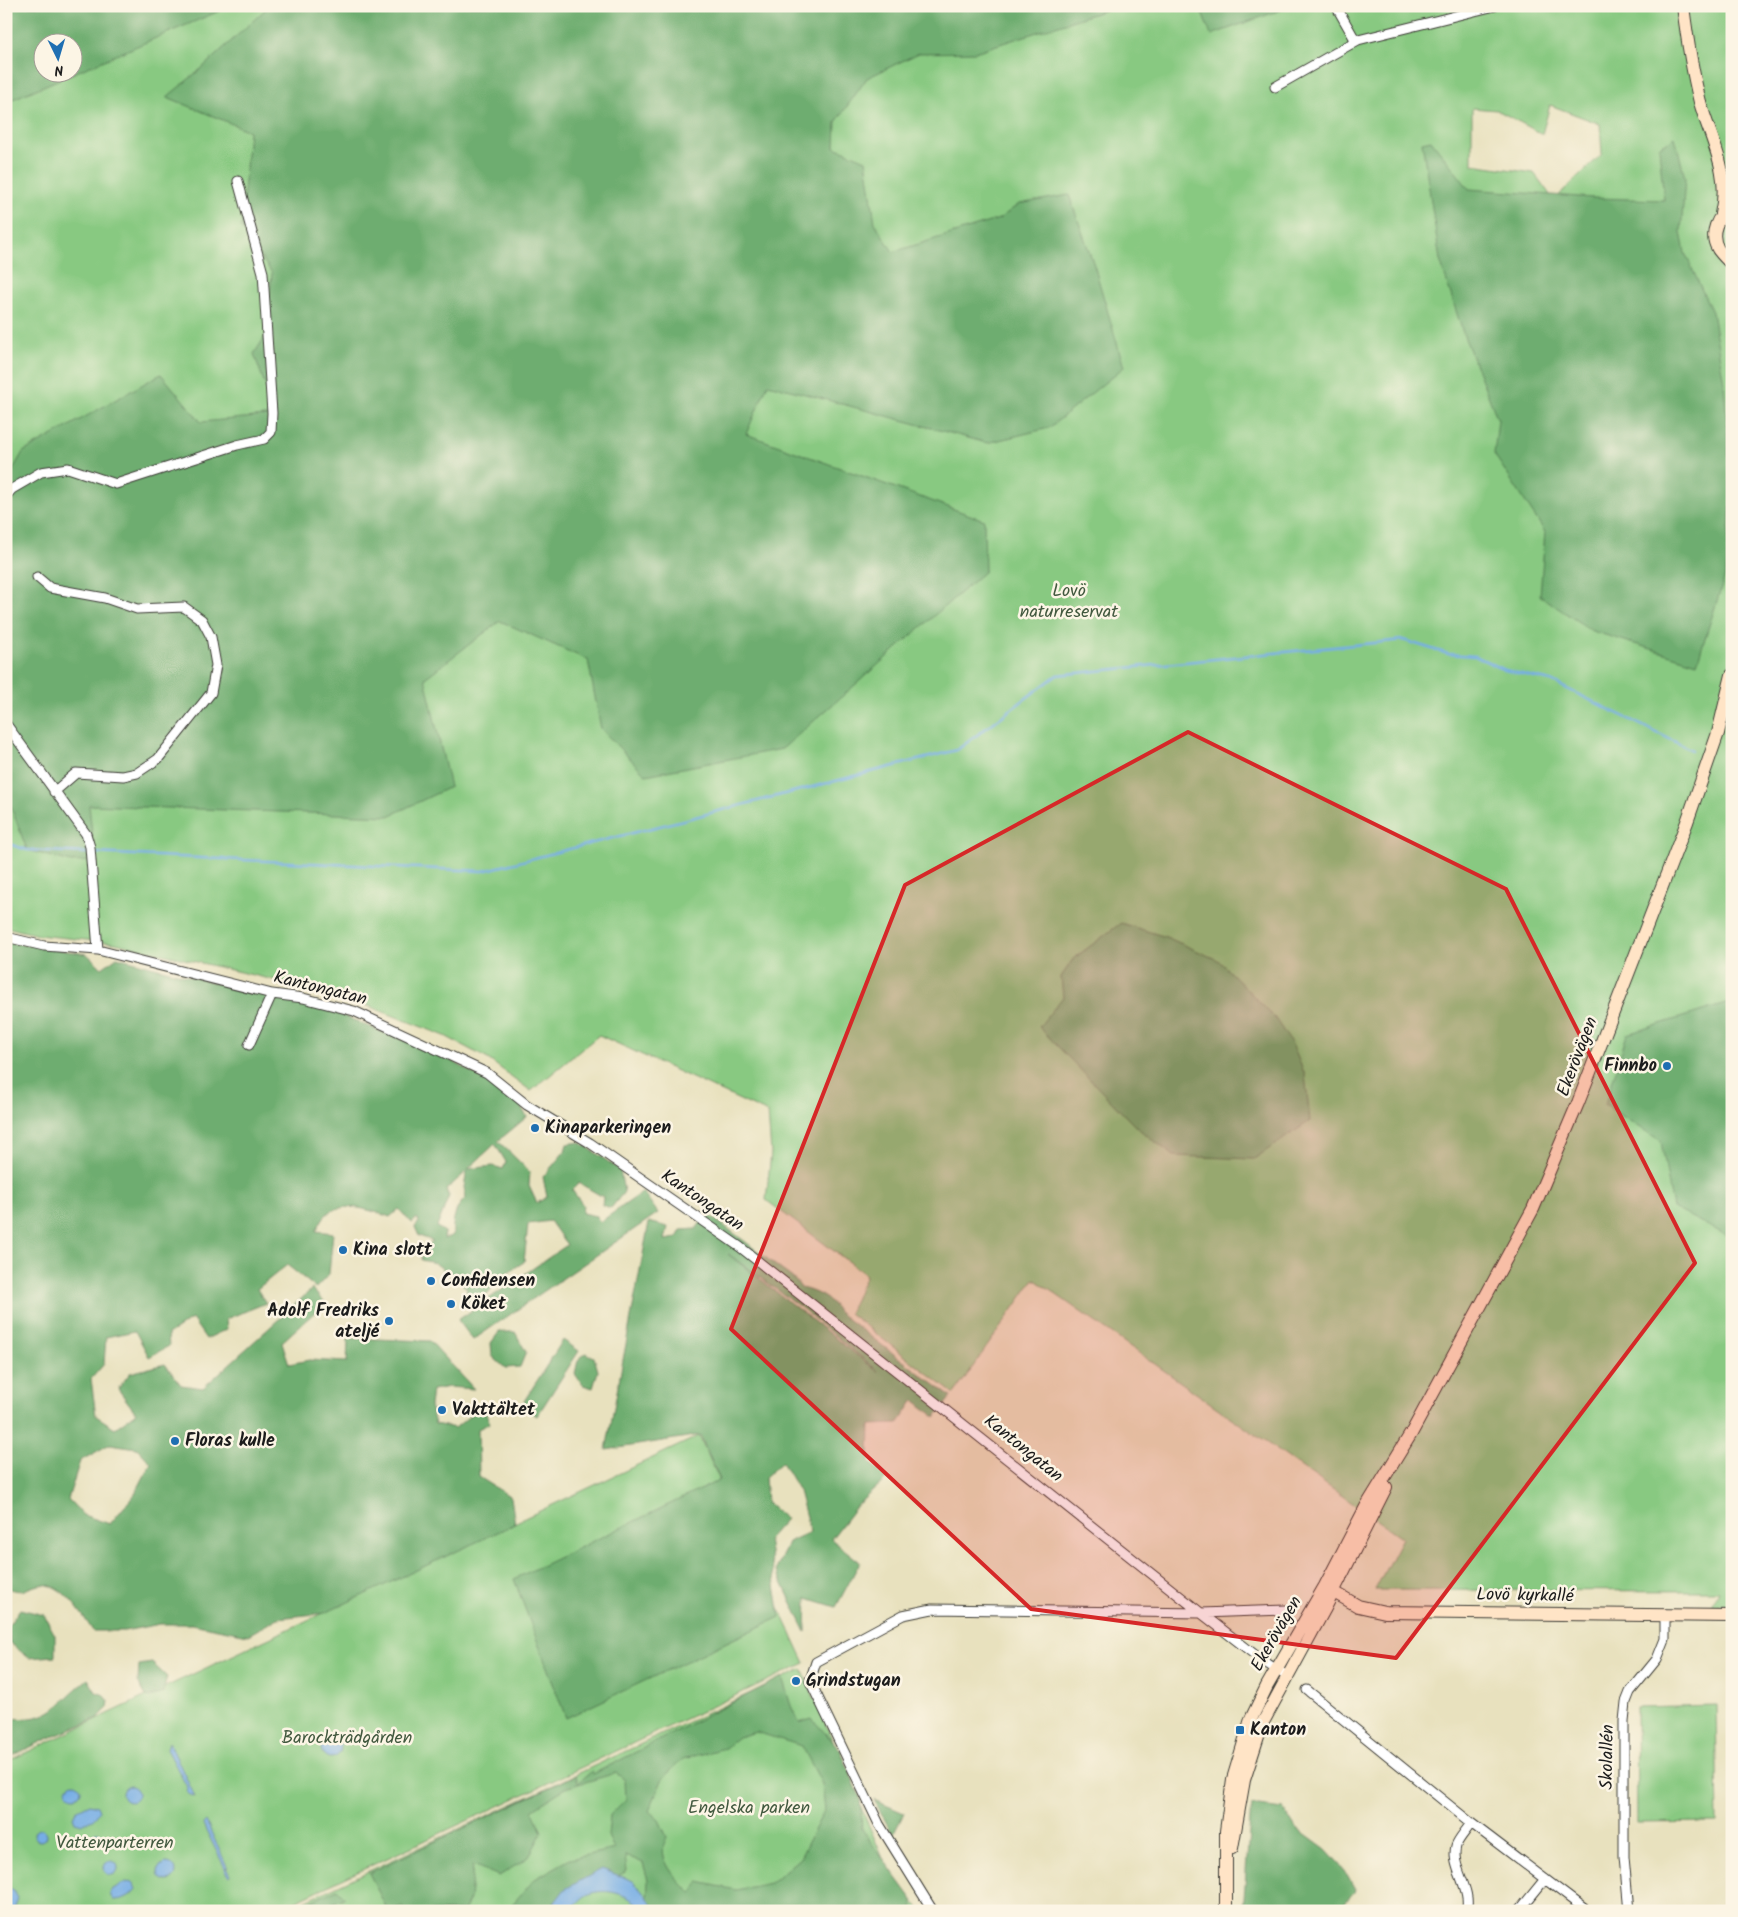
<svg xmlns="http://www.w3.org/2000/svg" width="1738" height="1917" font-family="Kalam,sans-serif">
<rect width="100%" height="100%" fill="#fcf5e5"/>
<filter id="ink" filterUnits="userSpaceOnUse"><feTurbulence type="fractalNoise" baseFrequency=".02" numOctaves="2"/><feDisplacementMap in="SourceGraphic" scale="10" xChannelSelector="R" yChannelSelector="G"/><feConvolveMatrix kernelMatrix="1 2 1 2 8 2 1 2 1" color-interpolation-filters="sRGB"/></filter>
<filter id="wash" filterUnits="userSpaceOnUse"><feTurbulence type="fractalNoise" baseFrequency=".0096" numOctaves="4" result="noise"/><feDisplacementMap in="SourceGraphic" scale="20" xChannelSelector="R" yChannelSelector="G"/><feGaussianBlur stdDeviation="1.12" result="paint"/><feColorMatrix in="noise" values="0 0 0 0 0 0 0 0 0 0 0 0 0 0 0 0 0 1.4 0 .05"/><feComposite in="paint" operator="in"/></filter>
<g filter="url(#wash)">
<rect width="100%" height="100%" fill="#e8e1be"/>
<path fill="#88c981" stroke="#52724e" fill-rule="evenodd" d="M 6,6 L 1732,6 L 1732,1606 L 1711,1606 L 1718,1591 L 1375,1590 L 1402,1538 L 1034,1279 L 954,1394 L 849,1313 L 866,1275 L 766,1200 L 771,1153 L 768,1113 L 599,1035 L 531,1091 L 488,1059 L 445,1036 L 343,996 L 115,943 L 38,935 L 6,927 ZM 42,42 L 72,42 L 72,72 L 42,72 ZM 1550,105 L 1600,124 L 1602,154 L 1554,200 L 1534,173 L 1472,164 L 1472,108 L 1497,110 L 1542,134 Z
M 699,1436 L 805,1663 L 274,1911 L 6,1911 L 6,1762 Z
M 802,1669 L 885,1863 L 921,1911 L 283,1911 Z
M 1716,1705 L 1718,1822 L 1637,1823 L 1636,1707 Z"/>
<path fill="#6ead6f" stroke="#456446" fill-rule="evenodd" d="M 6,6 L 231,6 L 6,102 ZM 42,42 L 72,42 L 72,72 L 42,72 Z
M 269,6 L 1118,6 L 975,52 L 919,53 L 867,78 L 836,122 L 835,147 L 866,160 L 875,223 L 893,252 L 999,219 L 1019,204 L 1069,195 L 1094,265 L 1124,367 L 1049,428 L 987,443 L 768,384 L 746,434 L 984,520 L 985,571 L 782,749 L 646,775 L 601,729 L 588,660 L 500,621 L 425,678 L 450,787 L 389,816 L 89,805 L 95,861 L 71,862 L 27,850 L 6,793 L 6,482 L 23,452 L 161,374 L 201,422 L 276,415 L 254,354 L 266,335 L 272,273 L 241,228 L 249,131 L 167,97 L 201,69 Z
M 1199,6 L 1292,6 L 1211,35 Z
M 1675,137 L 1685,178 L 1681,232 L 1685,253 L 1712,312 L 1724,383 L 1728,438 L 1731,502 L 1726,573 L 1697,663 L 1592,631 L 1540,596 L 1545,532 L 1494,454 L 1498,420 L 1464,336 L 1440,260 L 1422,142 L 1431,140 L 1469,189 L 1593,198 L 1664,200 L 1659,147 Z
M 1121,923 L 1166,937 L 1218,960 L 1274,1017 L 1292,1044 L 1305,1075 L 1310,1121 L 1254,1159 L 1174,1156 L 1136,1127 L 1039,1027 L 1063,997 L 1061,977 L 1073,959 Z
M 6,942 L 87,954 L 102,968 L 117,957 L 237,989 L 325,1008 L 382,1032 L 434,1050 L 494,1086 L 513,1093 L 527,1117 L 498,1141 L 530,1172 L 529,1186 L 537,1203 L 547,1197 L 543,1177 L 565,1151 L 567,1144 L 580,1142 L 620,1170 L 624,1192 L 611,1208 L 602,1205 L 603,1197 L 579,1183 L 572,1190 L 583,1205 L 582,1213 L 596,1216 L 600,1222 L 643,1192 L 658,1213 L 473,1340 L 458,1320 L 567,1245 L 550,1221 L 528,1224 L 524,1262 L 497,1279 L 489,1292 L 485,1295 L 464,1303 L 467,1288 L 435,1263 L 421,1260 L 422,1249 L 433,1241 L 419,1236 L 415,1227 L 419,1222 L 417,1218 L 411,1223 L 399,1209 L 390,1217 C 372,1211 344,1200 327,1214 C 322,1218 319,1226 316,1231 L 333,1233 L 329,1274 L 316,1288 L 287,1265 L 257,1289 L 266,1303 L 226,1319 L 227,1329 L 206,1339 L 192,1319 L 168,1334 L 169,1346 L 149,1357 L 135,1331 L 106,1337 L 104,1364 L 91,1379 L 96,1416 L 115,1428 L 136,1413 L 118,1389 L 130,1373 L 165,1364 L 181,1385 L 203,1388 L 312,1289 L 325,1303 L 282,1342 L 289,1364 L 309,1360 L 347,1362 L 348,1338 L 430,1341 L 474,1389 L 449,1387 L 432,1390 L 430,1406 L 435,1424 L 455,1428 L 473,1413 L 485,1411 L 490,1423 L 478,1429 L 479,1477 L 511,1497 L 515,1524 L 325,1613 L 278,1618 L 248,1635 L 192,1624 L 160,1624 L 124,1631 L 93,1631 C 83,1616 62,1580 39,1585 C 21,1589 27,1594 6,1588 ZM 495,1144 L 506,1162 L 503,1169 L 493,1166 L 468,1169 ZM 467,1171 L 464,1187 L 466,1198 C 455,1207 452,1221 453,1235 L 444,1239 L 445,1232 L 437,1227 L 449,1196 L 446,1190 ZM 110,1444 L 137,1448 L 151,1463 L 135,1494 L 110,1524 L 83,1515 L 68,1499 L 80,1461 Z
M 1732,1002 L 1732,1238 L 1673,1208 L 1661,1141 L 1605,1105 L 1627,1034 Z
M 707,1214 C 732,1231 755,1249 779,1268 C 788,1275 795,1278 801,1288 C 815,1291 832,1299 838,1312 L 951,1397 L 935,1417 L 914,1400 L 898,1424 L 870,1425 L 869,1461 L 886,1479 L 858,1504 L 831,1539 L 860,1562 L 836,1607 L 807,1598 L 806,1632 L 776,1570 L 788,1542 L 810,1532 L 799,1491 L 782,1462 L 765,1477 L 767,1503 L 786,1519 L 768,1539 L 780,1617 L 566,1718 L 514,1579 L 720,1480 L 700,1435 L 606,1450 L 649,1222 L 668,1227 L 665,1240 L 677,1238 L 681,1230 L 696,1229 ZM 728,1254 L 799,1306 L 878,1371 L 877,1371 Z
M 499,1332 L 515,1332 L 526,1352 L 520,1367 L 505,1368 L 492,1356 L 491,1343 Z
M 563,1340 L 579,1351 L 537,1416 L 521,1406 Z
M 586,1353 L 594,1357 L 598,1371 L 593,1388 L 583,1385 L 575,1374 L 578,1360 Z
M 20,1609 L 44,1615 L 55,1635 L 55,1656 L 29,1658 L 10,1643 L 8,1626 Z
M 152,1663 L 167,1677 L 163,1693 L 147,1698 L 138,1682 L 139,1665 Z
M 782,1677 L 791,1706 L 799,1723 L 812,1719 L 840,1749 L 860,1797 L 862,1830 L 913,1900 L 913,1911 L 811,1911 L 810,1907 L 795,1911 L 652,1911 L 647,1902 L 648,1880 L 643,1863 L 625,1855 L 627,1871 L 554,1911 L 506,1911 L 535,1879 L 570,1859 L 614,1849 L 608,1836 L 610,1815 L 626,1799 L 625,1780 L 616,1773 L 565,1788 L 532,1810 L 542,1832 L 529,1857 L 499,1876 L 473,1865 L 470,1899 L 464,1911 L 407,1911 L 403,1906 L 388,1911 L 369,1873 L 576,1775 L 578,1783 L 592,1771 L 593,1774 ZM 756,1732 L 802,1746 L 822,1784 L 825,1809 L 800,1858 L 770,1883 L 736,1890 L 698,1882 L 692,1894 C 678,1880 654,1859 667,1837 L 659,1820 L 649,1811 L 663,1778 L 683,1759 L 725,1748 L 738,1737 Z
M 88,1679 L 96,1692 L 104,1695 L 109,1701 L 108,1708 L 98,1718 L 45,1740 L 6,1759 L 7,1718 C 56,1722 55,1704 88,1679 Z
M 874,1800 L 904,1813 L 893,1835 Z
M 1251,1805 L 1284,1809 L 1296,1828 L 1326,1850 L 1345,1871 L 1356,1890 L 1336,1911 L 1243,1911 Z
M 337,1889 L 345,1897 L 319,1911 L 290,1911 Z"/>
<path fill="#76ade5" stroke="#496480" d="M321 1748a10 10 0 1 1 20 0a10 10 0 1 1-20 0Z
M 169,1742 L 195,1797 L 187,1793 L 188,1789 L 167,1749 Z
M67 1790a7 7 0 1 1 14 0a7 7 0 1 1-14 0Z
M122 1794a8 8 0 1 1 16 0a8 8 0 1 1-16 0Z
M 90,1804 L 97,1806 L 99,1811 L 96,1817 L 82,1824 L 75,1822 L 73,1817 L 76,1811 Z
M 206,1821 L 231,1875 L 229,1876 L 203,1824 Z
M34 1835a6 6 0 1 1 12 0a6 6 0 1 1-12 0Z
M91 1838a6 6 0 1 1 12 0a6 6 0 1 1-12 0Z
M104 1868a7 7 0 1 1 14 0a7 7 0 1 1-14 0Z
M158 1872a9 9 0 1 1 18 0a9 9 0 1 1-18 0Z
M 602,1869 L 633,1881 L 659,1911 L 644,1911 C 632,1895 606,1886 587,1895 C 581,1898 575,1906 570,1911 L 548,1911 L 565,1889 Z
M 126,1882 L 133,1883 L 136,1889 C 130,1897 123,1900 113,1900 L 110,1894 L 113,1889 Z
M 6,1887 L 14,1891 L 18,1898 L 14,1911 L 6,1911 Z"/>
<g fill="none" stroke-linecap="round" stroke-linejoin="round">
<path stroke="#76ade5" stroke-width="2.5" d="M 6,843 L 27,850 L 88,853
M 93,853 L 483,871 L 957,750 L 1057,675 L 1403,640 L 1448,654 L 1475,656 L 1505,670 L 1551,681 L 1692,750"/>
</g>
</g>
<g filter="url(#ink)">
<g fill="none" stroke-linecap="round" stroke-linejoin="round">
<defs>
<path id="street" d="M 1336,6 L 1353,36 L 1358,40
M 1275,87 L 1358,40 L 1495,6
M 6,496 L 12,489 L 41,472 L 68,468 L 116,484 L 237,445 L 264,439 L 271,432 L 272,413 L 263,273 L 238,181
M 37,577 L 50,588 L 105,598 L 137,609 L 184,607 L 202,620 L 211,637 L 216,665 L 211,693 L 158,759 L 137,773 L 123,776 L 76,773 L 54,792
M 6,724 L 86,834 L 90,847 L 98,950
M 6,937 L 44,946 L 98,950 L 272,994 L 303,998 L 354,1011 L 487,1073 L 527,1105 L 590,1143 L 740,1247 L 1201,1613 L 1263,1661 L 1287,1676
M 249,1045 L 272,994
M 1307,1690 L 1471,1823 L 1587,1911
M 933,1911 L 879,1824 L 810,1681 L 816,1662 L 903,1615 L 932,1609 L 1201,1613 L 1286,1610
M 1466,1911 C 1473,1889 1450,1868 1456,1846 C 1458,1839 1467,1830 1471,1823
M 1519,1911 L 1545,1879
M 1629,1911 L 1624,1857 L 1624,1721 L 1626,1702 L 1630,1692 L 1657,1659 L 1665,1639 L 1665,1616"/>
<path id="secondary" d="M 1683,6 C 1687,38 1692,70 1700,102 C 1711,141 1731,172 1721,214
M 1732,208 C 1717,215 1709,234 1718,249 C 1722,255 1728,260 1732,265
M 1327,1588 L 1358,1606 L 1385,1612 L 1732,1616
M 1232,1848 L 1244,1780 L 1262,1724 L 1324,1610 L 1386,1487
M 1226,1911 L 1226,1831 L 1233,1779 L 1251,1719 L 1267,1686 L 1325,1586 L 1366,1507 L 1412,1432 L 1533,1209 L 1578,1103 L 1687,822 L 1718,733 L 1732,675"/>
</defs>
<use href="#street" stroke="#3b3a34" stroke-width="11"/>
<use href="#secondary" stroke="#3b3a34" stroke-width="14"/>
<use href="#street" stroke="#fff" stroke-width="9"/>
<use href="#secondary" stroke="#ffe4c6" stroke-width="12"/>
</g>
</g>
<path fill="#d62828" fill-opacity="0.2" stroke="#d62828" stroke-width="4" stroke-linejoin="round" d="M 1188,732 L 1506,889 L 1695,1263 L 1396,1658 L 1031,1609 L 731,1329 L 905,885 Z"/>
<g fill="#1f6fb2" stroke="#fcf5e5" stroke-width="2">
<circle cx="1667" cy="1066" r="5"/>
<circle cx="535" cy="1128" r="5"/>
<circle cx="343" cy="1250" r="5"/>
<circle cx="431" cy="1281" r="5"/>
<circle cx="451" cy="1304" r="5"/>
<circle cx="389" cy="1321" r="5"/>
<circle cx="442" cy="1410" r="5"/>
<circle cx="175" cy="1441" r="5"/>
<circle cx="796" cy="1681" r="5"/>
<rect x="1235" y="1725" width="10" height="10" rx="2.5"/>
</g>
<g text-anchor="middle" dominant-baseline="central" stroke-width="5" stroke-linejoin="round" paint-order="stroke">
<g font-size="18" fill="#42593f" stroke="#fcf5e5">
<text x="1069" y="591">Lovö<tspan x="1069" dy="21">naturreservat</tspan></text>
<text x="347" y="1738">Barockträdgården</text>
<text x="749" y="1808">Engelska parken</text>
<text x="115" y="1843">Vattenparterren</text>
</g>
<g font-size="18" fill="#1c1c1c" stroke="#fcf5e5">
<text transform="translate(320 989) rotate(14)">Kantongatan</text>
<text transform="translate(1578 1057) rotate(-69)">Ekerövägen</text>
<text transform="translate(702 1201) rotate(34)">Kantongatan</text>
<text transform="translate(1023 1449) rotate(39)">Kantongatan</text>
<text transform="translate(1525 1596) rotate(1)">Lovö kyrkallé</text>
<text transform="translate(1277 1634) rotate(-60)">Ekerövägen</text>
<text transform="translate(1608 1757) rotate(-89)">Skolallén</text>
</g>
<g font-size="18" font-weight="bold" fill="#1c1c1c" stroke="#fcf5e5" text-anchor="start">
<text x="1657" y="1066" text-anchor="end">Finnbo</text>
<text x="545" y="1128">Kinaparkeringen</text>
<text x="353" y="1250">Kina slott</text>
<text x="441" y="1281">Confidensen</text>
<text x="461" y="1304">Köket</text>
<text x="379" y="1311" text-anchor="end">Adolf Fredriks<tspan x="379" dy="21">ateljé</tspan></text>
<text x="452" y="1410">Vakttältet</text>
<text x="185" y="1441">Floras kulle</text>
<text x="806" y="1681">Grindstugan</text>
<text x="1250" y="1730">Kanton</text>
</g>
</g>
<rect width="1738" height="1917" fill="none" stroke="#fcf5e5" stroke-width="25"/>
<g transform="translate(58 58) rotate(175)"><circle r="24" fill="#fcf5e5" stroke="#a29e95"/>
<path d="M0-4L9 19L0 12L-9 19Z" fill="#1f6fb2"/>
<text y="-8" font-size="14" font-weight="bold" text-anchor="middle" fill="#1c1c1c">N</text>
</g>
</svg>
